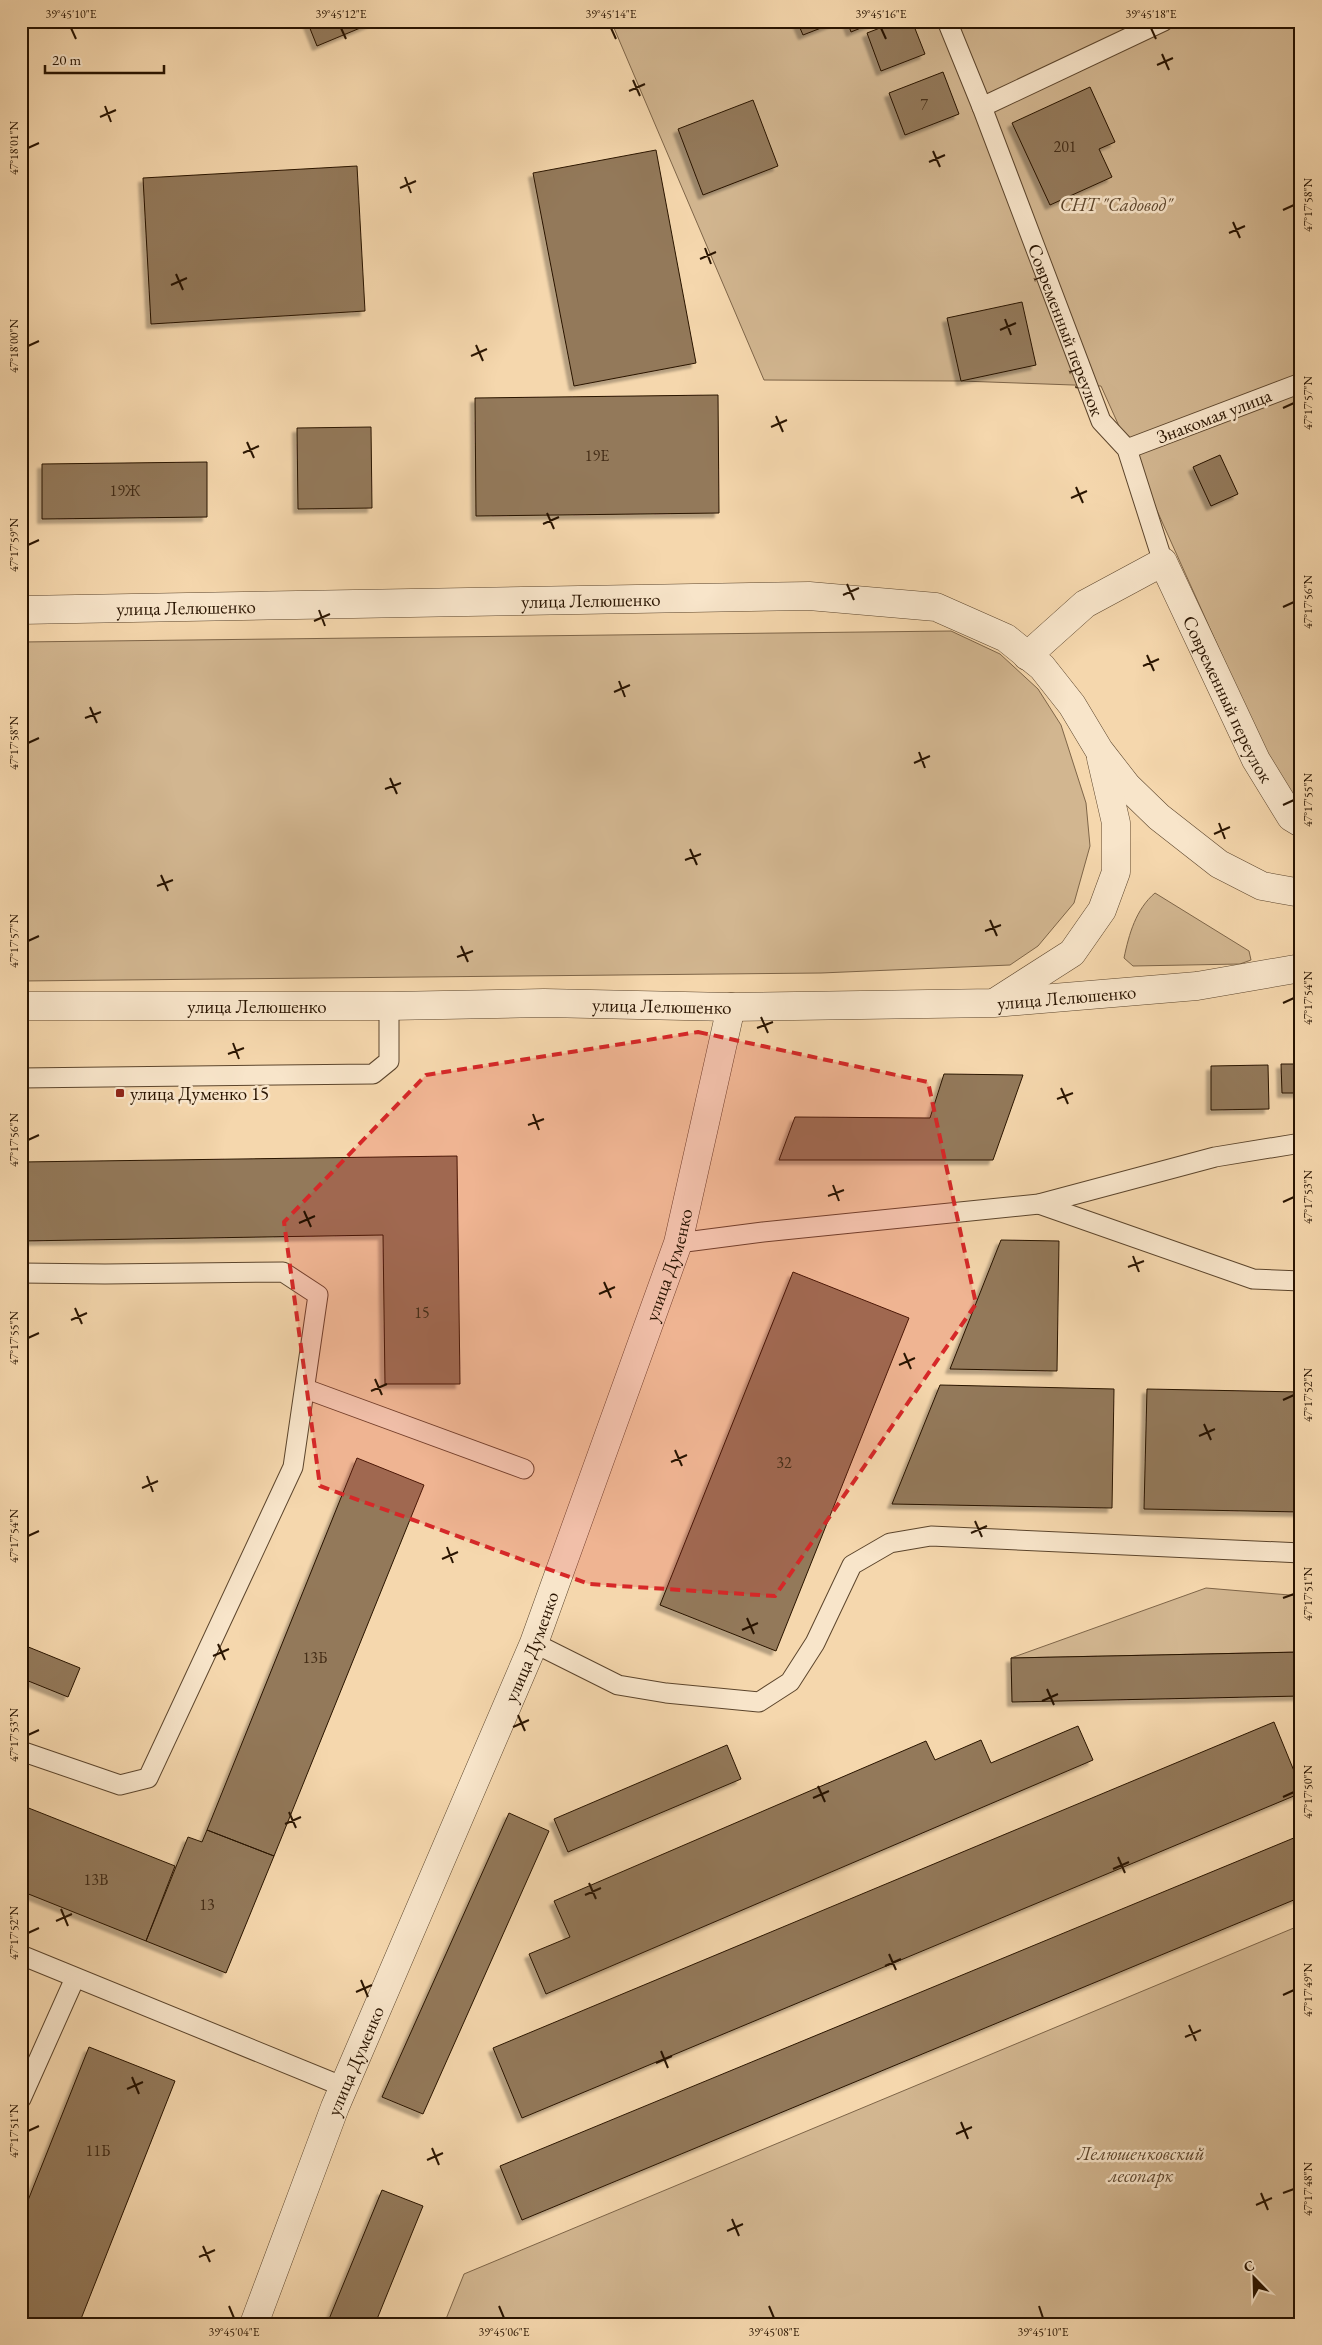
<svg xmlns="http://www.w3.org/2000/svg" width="1322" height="2345" font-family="'EB Garamond',serif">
<defs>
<filter id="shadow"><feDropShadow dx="-4.5" dy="4.5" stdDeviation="1" flood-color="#0004"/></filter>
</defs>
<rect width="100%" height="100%" fill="#f5d7ad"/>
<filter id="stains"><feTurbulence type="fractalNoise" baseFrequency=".004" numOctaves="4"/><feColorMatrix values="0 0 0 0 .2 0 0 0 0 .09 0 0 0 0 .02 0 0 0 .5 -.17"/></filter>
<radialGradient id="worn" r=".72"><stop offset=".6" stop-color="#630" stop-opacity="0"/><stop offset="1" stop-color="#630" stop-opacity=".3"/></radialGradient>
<path fill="#d2b690" stroke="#7e6548" d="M 611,21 L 1301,21 L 1301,831 L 1101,386 L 961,381 L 764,380 Z
M 951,631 L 1000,654 L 1038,689 L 1061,725 L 1086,803 L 1090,846 L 1074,903 L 1038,946 L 1010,965 L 821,973 L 21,981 L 21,642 Z
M 1155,893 L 1249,951 L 1251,960 L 1240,964 L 1133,966 L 1124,958 C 1129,934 1136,909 1155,893 Z
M 1206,1588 L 1301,1596 L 1301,1652 L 1011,1658 Z
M 1301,1925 L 1301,2324 L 444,2324 L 464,2274 Z"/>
<path fill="#93795a" stroke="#291401" filter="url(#shadow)" d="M 307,21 L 377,21 L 317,46 Z
M 797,21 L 839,21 L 803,35 Z
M 847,21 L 878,21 L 851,32 Z
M 898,21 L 912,21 L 925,54 L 881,71 L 867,33 Z
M 943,72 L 959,114 L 905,135 L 889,93 Z
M 1090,87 L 1115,142 L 1099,149 L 1112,177 L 1050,205 L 1012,123 Z
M 753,100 L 778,166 L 703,195 L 678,129 Z
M 656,150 L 696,363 L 574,386 L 533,173 Z
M 357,166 L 365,311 L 151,324 L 143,178 Z
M 1022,302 L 1036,365 L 961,381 L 947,318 Z
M 718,395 L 719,513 L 476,516 L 475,398 Z
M 371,427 L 372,508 L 298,509 L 297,428 Z
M 1220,455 L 1238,494 L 1211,506 L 1193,467 Z
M 207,462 L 207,517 L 42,519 L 42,464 Z
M 1281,1064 L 1301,1064 L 1301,1093 L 1282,1093 Z
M 1268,1065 L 1269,1109 L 1211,1110 L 1211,1066 Z
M 944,1074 L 1023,1075 L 993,1160 L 779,1160 L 795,1117 L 930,1118 Z
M 457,1156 L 460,1384 L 385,1384 L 383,1235 L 21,1241 L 21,1162 Z
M 1001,1240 L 1059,1241 L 1057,1371 L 950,1369 Z
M 793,1272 L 909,1318 L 776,1651 L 660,1605 Z
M 940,1385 L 1114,1389 L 1112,1508 L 892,1504 Z
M 1147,1389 L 1301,1392 L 1301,1512 L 1144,1509 Z
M 357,1458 L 424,1485 L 274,1856 L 207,1830 Z
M 21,1644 L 80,1668 L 68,1697 L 21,1678 Z
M 1301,1652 L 1301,1696 L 1012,1702 L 1011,1658 Z
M 1274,1722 L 1301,1788 L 1301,1793 L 522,2118 L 493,2048 Z
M 1078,1726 L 1093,1760 L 546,1994 L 529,1954 L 570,1937 L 554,1901 L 926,1741 L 935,1760 L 981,1740 L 991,1763 Z
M 727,1745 L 741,1779 L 568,1852 L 554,1819 Z
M 21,1805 L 175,1866 L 146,1941 L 21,1891 Z
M 509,1813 L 549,1831 L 423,2114 L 382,2097 Z
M 207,1830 L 274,1856 L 226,1973 L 146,1941 L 188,1837 L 202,1842 Z
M 1301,1835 L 1301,1897 L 522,2220 L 500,2166 Z
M 89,2047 L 175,2081 L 79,2324 L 21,2324 L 21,2218 Z
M 382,2190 L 423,2206 L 375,2324 L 327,2324 Z"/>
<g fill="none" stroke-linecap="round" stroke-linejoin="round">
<defs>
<g id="service">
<path id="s1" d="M 947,21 L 982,107 L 1101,421 L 1127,449 L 1163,562"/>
<path d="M 982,107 L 1164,21"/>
<path d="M 1127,449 L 1301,383"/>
<path d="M 21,1078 L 373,1074 L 389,1061 L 389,1006"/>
<path d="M 1039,1204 L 1253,1279 L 1301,1281"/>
<path d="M 678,1243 L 763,1232 L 1039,1204 L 1215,1157 L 1301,1143"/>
<path d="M 21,1273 L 105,1274 L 283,1272 L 318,1295 L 293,1467 L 148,1778 L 120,1785 L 21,1751"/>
<path d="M 306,1389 L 524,1469"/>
<path d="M 534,1643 L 618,1685 L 666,1693 L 759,1702 L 790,1682 L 815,1643 L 852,1565 L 890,1543 L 931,1536 L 1301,1553"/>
<path d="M 21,1955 L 344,2087"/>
<path d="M 21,2099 L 75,1978"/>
</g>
<g id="minor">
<path id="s2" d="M 1027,656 L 1085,604 L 1163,562 L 1256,760 L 1291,817 L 1301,823"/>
<path id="s3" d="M 254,2324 L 335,2107 L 534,1643 L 678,1243 L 731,1007"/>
</g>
<g id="tertiary">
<path id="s4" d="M 21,610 L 809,596 L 936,607 L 1006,638 L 1042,667 L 1072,705 L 1099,750 L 1127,786 L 1159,817 L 1219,864 L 1262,886 L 1301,893"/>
<path d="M 997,1001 L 1072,953 L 1102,910 L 1116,872 L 1116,823 L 1101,758"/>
<path id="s5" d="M 21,1006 L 389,1006 L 544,1003 L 731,1007 L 994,1003 L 1197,986 L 1301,968"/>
</g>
</defs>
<use href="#service" stroke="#5c452c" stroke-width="21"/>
<use href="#minor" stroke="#5c452c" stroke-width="29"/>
<use href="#tertiary" stroke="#5c452c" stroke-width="29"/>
<use href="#service" stroke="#f8e5ca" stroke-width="19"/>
<use href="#minor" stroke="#f8e5ca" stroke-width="28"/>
<use href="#tertiary" stroke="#f8e5ca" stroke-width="28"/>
</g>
<path fill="#d62828" fill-opacity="0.2" stroke="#d62828" stroke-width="4" stroke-dasharray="10 6" stroke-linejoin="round" d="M 698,1032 L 928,1082 L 976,1304 L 775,1596 L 589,1584 L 320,1486 L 284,1222 L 426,1075 Z"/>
<path fill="none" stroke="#291401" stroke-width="2" d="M 71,28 L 76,39M 341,28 L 346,39M 611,28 L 616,39M 881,28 L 886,39M 1151,28 L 1156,39M 1162,54 L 1169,70M 1157,65 L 1173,58M 633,80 L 640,96M 629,91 L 645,84M 105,106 L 111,122M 100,117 L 116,110M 28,148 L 39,143M 933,151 L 940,167M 929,162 L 945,155M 405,177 L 411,193M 400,188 L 416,181M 1283,210 L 1294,205M 1233,222 L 1240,238M 1229,233 L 1245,226M 705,248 L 711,264M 700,259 L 716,252M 176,274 L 183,290M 171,285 L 187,278M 1005,319 L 1011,335M 1000,330 L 1016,323M 476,345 L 483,361M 28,346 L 39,341M 471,356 L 487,349M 1283,408 L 1294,403M 776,416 L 783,432M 771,427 L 787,420M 247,442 L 254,458M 243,453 L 259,446M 1076,487 L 1083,503M 1071,498 L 1087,491M 547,513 L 554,529M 543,524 L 559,517M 28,545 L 39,540M 847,584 L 854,600M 843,595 L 859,588M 1283,607 L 1294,602M 319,610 L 325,626M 314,621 L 330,614M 1147,655 L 1154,671M 1143,666 L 1159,659M 619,681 L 625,697M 614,692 L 630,685M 90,707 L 97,723M 85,718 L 101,712M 28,743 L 39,738M 919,752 L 925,768M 914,763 L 930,756M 390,778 L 397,794M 385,789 L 401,783M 1283,805 L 1294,800M 1219,823 L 1225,839M 1214,834 L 1230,827M 690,849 L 697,865M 685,860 L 701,854M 161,875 L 168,891M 157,886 L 173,880M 990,920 L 997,936M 985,931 L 1001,925M 28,941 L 39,936M 461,946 L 468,962M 457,957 L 473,951M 1283,1003 L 1294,998M 761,1017 L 768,1033M 757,1028 L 773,1022M 233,1043 L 239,1059M 228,1054 L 244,1048M 1061,1088 L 1068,1104M 1057,1099 L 1073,1093M 533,1114 L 539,1130M 528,1125 L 544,1119M 28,1140 L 39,1135M 833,1185 L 839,1201M 828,1196 L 844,1190M 1283,1202 L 1294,1197M 304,1211 L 311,1227M 299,1223 L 315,1216M 1133,1256 L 1139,1272M 1128,1267 L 1144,1261M 604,1282 L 611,1298M 599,1294 L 615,1287M 75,1308 L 82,1324M 71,1320 L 87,1313M 28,1338 L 39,1333M 904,1353 L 911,1369M 899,1365 L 915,1358M 375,1379 L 382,1395M 371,1391 L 387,1384M 1283,1400 L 1294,1395M 1204,1424 L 1211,1440M 1199,1436 L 1215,1429M 675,1450 L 682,1466M 671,1462 L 687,1455M 147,1476 L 153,1492M 142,1488 L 158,1481M 975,1521 L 982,1537M 971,1533 L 987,1526M 28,1536 L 39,1531M 447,1547 L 453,1563M 442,1559 L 458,1552M 1283,1598 L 1294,1594M 747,1618 L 754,1634M 742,1630 L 758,1623M 218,1644 L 225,1660M 213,1656 L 229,1649M 1047,1689 L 1054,1705M 1042,1701 L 1058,1694M 518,1715 L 525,1731M 513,1727 L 529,1720M 28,1735 L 39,1730M 818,1786 L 825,1802M 1283,1797 L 1294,1792M 813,1798 L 829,1791M 289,1812 L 296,1828M 285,1824 L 301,1817M 1118,1857 L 1125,1873M 1113,1869 L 1129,1862M 589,1883 L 596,1899M 585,1895 L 601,1888M 61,1909 L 68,1926M 56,1921 L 72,1914M 28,1933 L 39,1928M 889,1954 L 896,1970M 885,1966 L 901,1959M 361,1980 L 368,1997M 356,1992 L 372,1985M 1283,1995 L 1294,1990M 1189,2025 L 1196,2041M 1185,2037 L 1201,2030M 661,2051 L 668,2068M 656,2063 L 672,2056M 132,2077 L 139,2094M 127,2089 L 143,2082M 961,2122 L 968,2139M 28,2131 L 39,2126M 956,2134 L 972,2127M 432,2148 L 439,2165M 427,2160 L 443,2153M 1261,2193 L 1268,2210M 1283,2193 L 1294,2189M 1256,2205 L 1272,2198M 732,2219 L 739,2236M 727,2231 L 743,2224M 203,2246 L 210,2262M 199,2257 L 215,2250M 229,2306 L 234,2318M 499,2306 L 504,2318M 769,2306 L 774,2318M 1039,2306 L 1043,2318"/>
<rect fill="#8f2418" stroke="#f8e5ca" stroke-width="2" x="115" y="1088" width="10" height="10" rx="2.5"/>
<g text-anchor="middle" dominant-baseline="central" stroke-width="5" stroke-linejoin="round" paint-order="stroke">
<g font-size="16" fill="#442d17">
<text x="924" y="104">7</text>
<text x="1065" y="146">201</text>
<text x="597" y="455">19Е</text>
<text x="125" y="490">19Ж</text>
<text x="422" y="1312">15</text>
<text x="784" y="1462">32</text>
<text x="315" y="1657">13Б</text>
<text x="96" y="1879">13В</text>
<text x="207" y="1904">13</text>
<text x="98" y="2150">11Б</text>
</g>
<g font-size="19" font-style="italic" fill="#5c452c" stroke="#f8e5ca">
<text x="1116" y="204">СНТ "Садовод"</text>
<text x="1141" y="2153">Лелюшенковский<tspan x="1141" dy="22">лесопарк</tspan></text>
</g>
<g font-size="19" fill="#291401" stroke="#f8e5ca">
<text stroke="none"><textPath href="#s1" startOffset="331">Современный переулок</textPath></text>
<text transform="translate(1214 416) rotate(-21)">Знакомая улица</text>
<text stroke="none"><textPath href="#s4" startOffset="570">улица Лелюшенко</textPath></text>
<text stroke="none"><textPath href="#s4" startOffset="165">улица Лелюшенко</textPath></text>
<text stroke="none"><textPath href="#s2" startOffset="318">Современный переулок</textPath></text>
<text stroke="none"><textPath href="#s5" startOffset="1046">улица Лелюшенко</textPath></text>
<text stroke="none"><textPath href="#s5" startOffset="641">улица Лелюшенко</textPath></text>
<text stroke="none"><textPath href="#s5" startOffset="236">улица Лелюшенко</textPath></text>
<text stroke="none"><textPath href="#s3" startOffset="1138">улица Думенко</textPath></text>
<text stroke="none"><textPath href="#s3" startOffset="732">улица Думенко</textPath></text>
<text stroke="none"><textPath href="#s3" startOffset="282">улица Думенко</textPath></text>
</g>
<g font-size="19" fill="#291401" stroke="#f8e5ca" text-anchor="start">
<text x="130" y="1093">улица Думенко 15</text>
</g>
</g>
<rect width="1322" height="2345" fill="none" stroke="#f5d7ad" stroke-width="55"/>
<g transform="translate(1254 2278) rotate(337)" stroke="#f8e5ca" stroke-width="4" paint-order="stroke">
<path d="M0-4L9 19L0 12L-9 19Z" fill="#291401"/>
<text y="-8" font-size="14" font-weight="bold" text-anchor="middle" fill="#291401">С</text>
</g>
<path d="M45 65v8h119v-8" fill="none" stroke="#291401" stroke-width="2.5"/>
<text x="52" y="65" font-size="15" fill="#291401" stroke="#f8e5ca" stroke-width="4" paint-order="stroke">20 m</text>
<rect x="28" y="28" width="1266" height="2290" fill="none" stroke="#291401" stroke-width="2"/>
<g font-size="12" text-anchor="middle" fill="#291401">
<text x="71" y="18">39°45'10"E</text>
<text x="341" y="18">39°45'12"E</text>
<text x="611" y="18">39°45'14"E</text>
<text x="881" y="18">39°45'16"E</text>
<text x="1151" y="18">39°45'18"E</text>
<text transform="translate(14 148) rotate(-90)" y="4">47°18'01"N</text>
<text transform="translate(1308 205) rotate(-90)" y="4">47°17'58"N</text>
<text transform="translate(14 346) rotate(-90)" y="4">47°18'00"N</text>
<text transform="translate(1308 403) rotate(-90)" y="4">47°17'57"N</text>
<text transform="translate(14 545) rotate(-90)" y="4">47°17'59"N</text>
<text transform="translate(1308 602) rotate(-90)" y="4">47°17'56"N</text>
<text transform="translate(14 743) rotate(-90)" y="4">47°17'58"N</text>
<text transform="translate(1308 800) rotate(-90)" y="4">47°17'55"N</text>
<text transform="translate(14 941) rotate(-90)" y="4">47°17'57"N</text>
<text transform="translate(1308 998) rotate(-90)" y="4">47°17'54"N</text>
<text transform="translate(14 1140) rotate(-90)" y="4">47°17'56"N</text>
<text transform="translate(1308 1197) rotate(-90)" y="4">47°17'53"N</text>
<text transform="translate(14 1338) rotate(-90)" y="4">47°17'55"N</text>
<text transform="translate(1308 1395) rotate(-90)" y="4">47°17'52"N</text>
<text transform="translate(14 1536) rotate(-90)" y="4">47°17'54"N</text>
<text transform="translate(1308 1594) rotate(-90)" y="4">47°17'51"N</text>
<text transform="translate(14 1735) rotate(-90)" y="4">47°17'53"N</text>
<text transform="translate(1308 1792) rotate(-90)" y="4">47°17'50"N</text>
<text transform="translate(14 1933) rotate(-90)" y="4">47°17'52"N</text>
<text transform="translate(1308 1990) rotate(-90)" y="4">47°17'49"N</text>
<text transform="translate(14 2131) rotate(-90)" y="4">47°17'51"N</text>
<text transform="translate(1308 2189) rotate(-90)" y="4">47°17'48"N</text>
<text x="234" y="2336">39°45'04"E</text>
<text x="504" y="2336">39°45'06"E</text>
<text x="774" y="2336">39°45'08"E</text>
<text x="1043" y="2336">39°45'10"E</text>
</g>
<rect width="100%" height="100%" filter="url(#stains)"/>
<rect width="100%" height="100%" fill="url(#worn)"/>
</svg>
